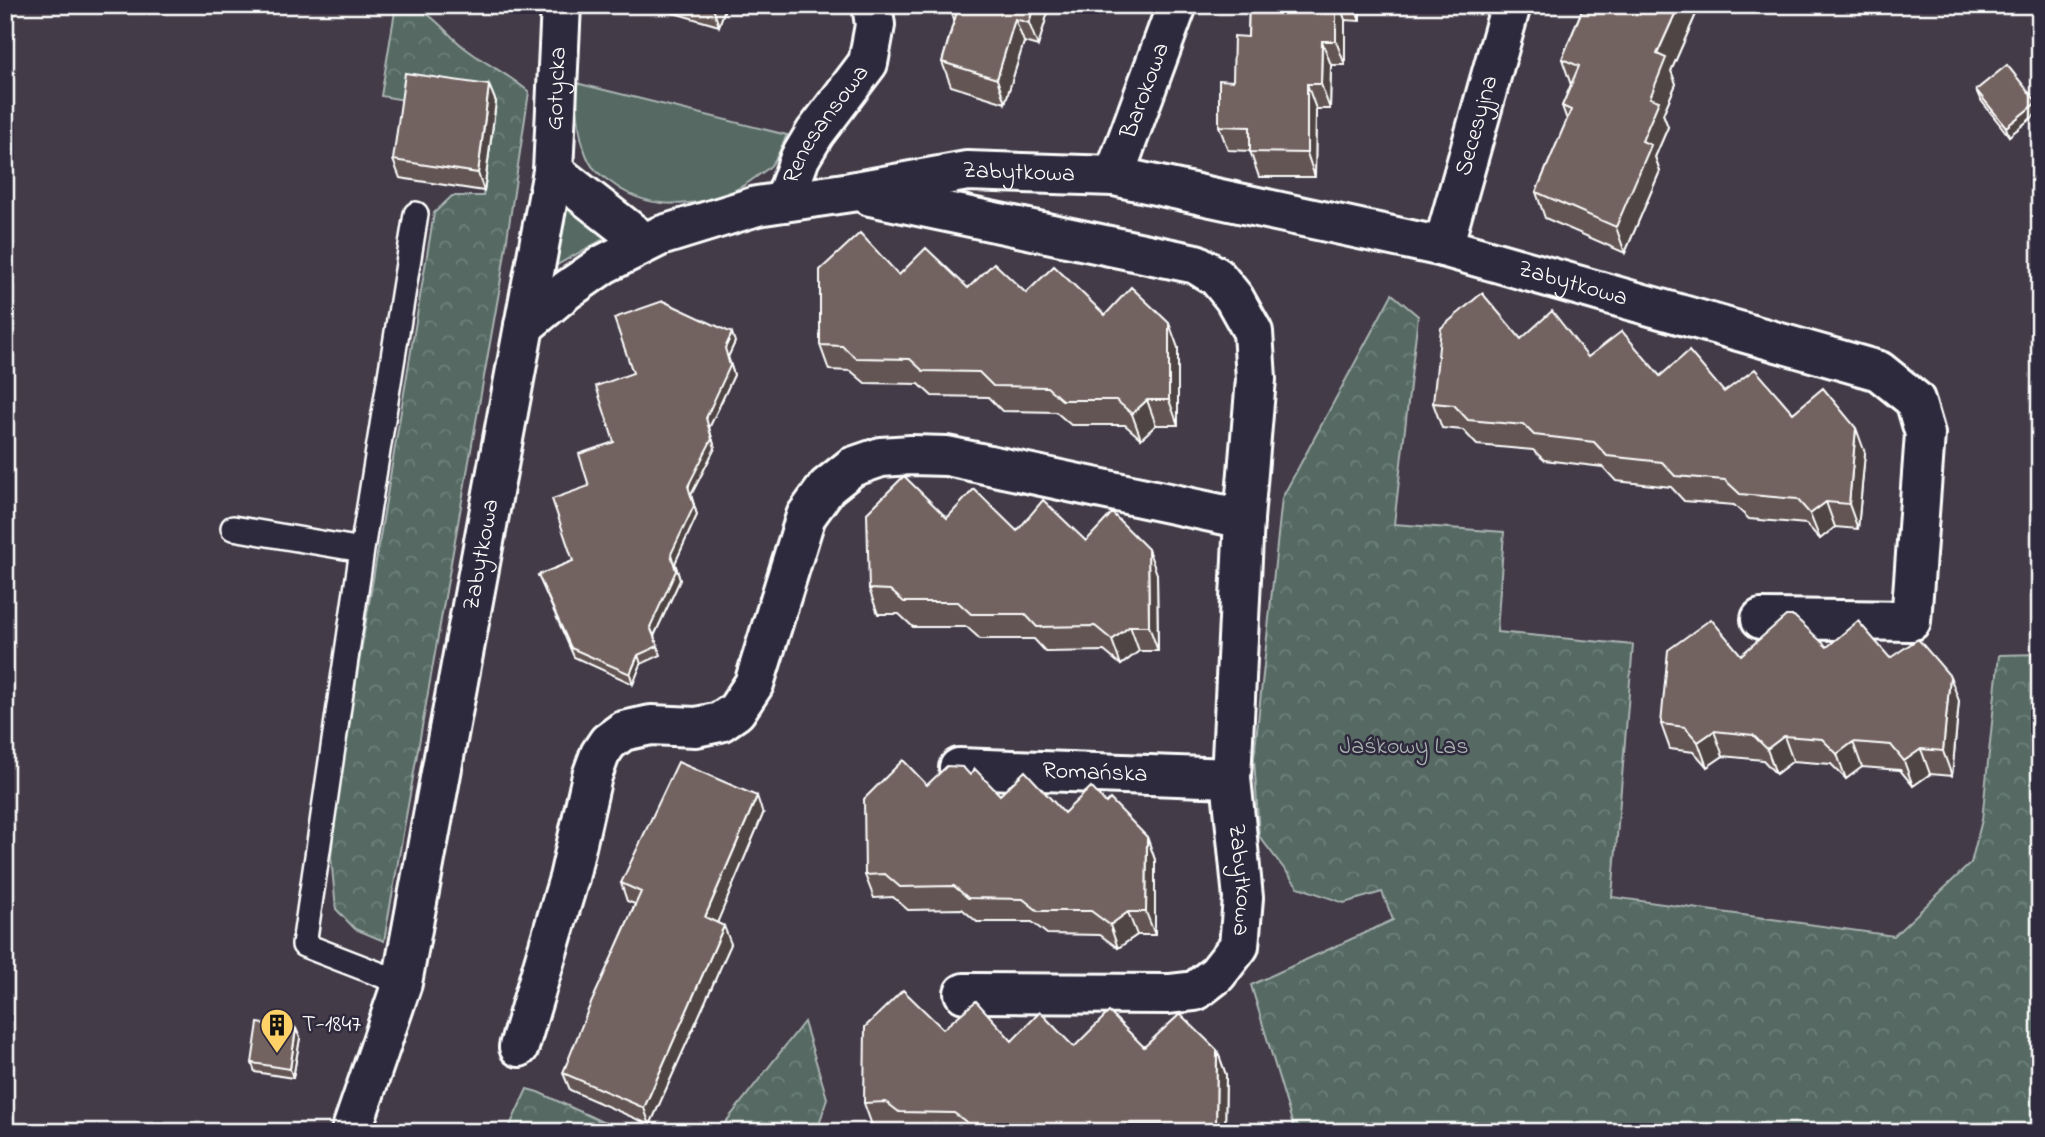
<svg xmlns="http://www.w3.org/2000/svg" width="2045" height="1137" font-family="'Indie Flower',sans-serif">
<defs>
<pattern id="forest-crowns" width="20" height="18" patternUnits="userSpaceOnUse" patternTransform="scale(1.75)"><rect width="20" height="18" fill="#566a64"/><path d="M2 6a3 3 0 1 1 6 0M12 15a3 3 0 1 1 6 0" fill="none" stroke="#6f807b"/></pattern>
</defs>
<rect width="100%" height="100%" fill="#433b48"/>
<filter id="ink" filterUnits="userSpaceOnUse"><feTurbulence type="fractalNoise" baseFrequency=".0143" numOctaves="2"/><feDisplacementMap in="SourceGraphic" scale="14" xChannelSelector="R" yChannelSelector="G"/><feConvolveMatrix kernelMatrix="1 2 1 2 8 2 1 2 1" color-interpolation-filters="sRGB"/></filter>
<g filter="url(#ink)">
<path fill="#566a64" stroke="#aab4b2" stroke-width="2" d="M 576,83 L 787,135 C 782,144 779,156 772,164 C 769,169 761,173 756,177 C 718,206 657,215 616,186 C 607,179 594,172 589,161 C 577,137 578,109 576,83 Z
M 565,205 L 609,236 L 555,266 Z"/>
<path fill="url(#forest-crowns)" stroke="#aab4b2" stroke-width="2" d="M 396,5 C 433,5 442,33 469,51 C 489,66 510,75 529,92 L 499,292 L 384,941 L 355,929 L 336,909 L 331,857 L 339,783 L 434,213 L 452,196 L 483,196 L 496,103 L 410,101 L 381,96 Z
M 1392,294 L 1418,316 L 1394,524 L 1504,532 L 1497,632 L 1633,645 L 1612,897 L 1894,936 L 1971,863 L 1982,820 L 1999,655 L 2040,654 L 2040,1132 L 1295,1132 L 1251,985 L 1393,920 L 1382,892 L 1344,903 L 1298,887 L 1259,836 L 1254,758 L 1282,498 Z
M 804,1022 L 827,1098 L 817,1132 L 718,1132 Z
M 527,1089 L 538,1092 L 624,1132 L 507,1132 Z"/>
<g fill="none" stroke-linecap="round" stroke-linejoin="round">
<defs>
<path id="lane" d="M 233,528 L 362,550
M 402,983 L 304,945 L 362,550 L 416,214"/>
<g id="street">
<path d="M 553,171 L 645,243"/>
<path id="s1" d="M 1114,176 L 1177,5"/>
<path id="s2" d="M 870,196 L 1196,264 L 1217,277 L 1234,298 L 1253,332 L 1256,379 L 1244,519 L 1231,778 L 1243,898 L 1239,946 L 1217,974 L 1195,991 L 1169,994 L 964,993"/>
<path id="s3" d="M 784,202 L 800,158 L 815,133 L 868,63 L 875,25 L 872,5"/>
<path id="s4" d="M 1443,247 L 1511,5"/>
<path id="s5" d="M 524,326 L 567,290 L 604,264 L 660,236 L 757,206 L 851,192 L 967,171 L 1114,176 L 1443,247 L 1879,371 L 1915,400 L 1925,434 L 1911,621 L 1761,619"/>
<path id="s6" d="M 959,768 L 1231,778"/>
<path d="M 519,1047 L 569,878 L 592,776 L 600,754 L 608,742 L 623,731 L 651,725 L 696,727 L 720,722 L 736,711 L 754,684 L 806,516 L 827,487 L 852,467 L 881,457 L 911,455 L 947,456 L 1244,519"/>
<path id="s7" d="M 351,1132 L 402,983 L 524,326 L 553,171 L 561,5"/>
</g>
</defs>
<use href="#lane" stroke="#fff" stroke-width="28"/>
<use href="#street" stroke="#fff" stroke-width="44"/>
<use href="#lane" stroke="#2f2a3d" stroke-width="23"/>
<use href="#street" stroke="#2f2a3d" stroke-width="38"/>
</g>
<path fill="#635553" stroke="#fff" stroke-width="2" d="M 646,5 L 726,5 L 719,26 Z
M 949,5 L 1050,5 L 1038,46 L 1024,42 L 1005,103 L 951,86 L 942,62 L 954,20 Z
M 1249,5 L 1360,5 L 1360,21 L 1345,20 L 1345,65 L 1331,65 L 1330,109 L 1316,109 L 1315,177 L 1259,177 L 1250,151 L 1228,150 L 1219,126 L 1248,37 Z
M 1584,5 L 1700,5 L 1671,71 L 1676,84 L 1663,114 L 1668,127 L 1655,157 L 1660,171 L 1625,253 L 1545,218 L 1536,192 L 1567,120 L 1562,106 L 1571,85 L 1562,59 Z
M 1976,90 L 2037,102 L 2040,111 L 2009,136 L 1980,99 Z
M 496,102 L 484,191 L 400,178 L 393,160 Z
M 899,275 L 968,288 L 1026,293 L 1105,315 L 1178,348 L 1178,425 L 1156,425 L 1141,439 L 1125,425 L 1071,425 L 1056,412 L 1002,411 L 988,397 L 932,396 L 919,384 L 865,383 L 851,371 L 829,370 L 820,345 Z
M 1521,339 L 1793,413 L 1865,453 L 1858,529 L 1835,527 L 1820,539 L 1806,524 L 1749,519 L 1734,505 L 1684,501 L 1671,487 L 1616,481 L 1603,467 L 1544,460 L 1533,450 L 1477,445 L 1463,430 L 1442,428 L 1433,403 Z
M 735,342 L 728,357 L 734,375 L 709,428 L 715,448 L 691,495 L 697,515 L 675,563 L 680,580 L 654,636 L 661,655 L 641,664 L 633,684 L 574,657 L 538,575 L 573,561 L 589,486 L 614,442 Z
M 1017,531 L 1086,541 L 1157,574 L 1158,651 L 1139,651 L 1121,665 L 1104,651 L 1046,652 L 1034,639 L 980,639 L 967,627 L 913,627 L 899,614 L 878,614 L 869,589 Z
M 1827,647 L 1890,658 L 1959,701 L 1952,776 L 1930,774 L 1913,786 L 1900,770 L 1862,767 L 1846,779 L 1831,764 L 1793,761 L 1776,774 L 1763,760 L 1723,756 L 1707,767 L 1694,752 L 1670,749 L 1661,724 L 1741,655 Z
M 970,775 L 1000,795 L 1064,813 L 1106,803 L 1147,837 L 1155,860 L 1155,935 L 1137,935 L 1118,948 L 1100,935 L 1047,934 L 1032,922 L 977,922 L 962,909 L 908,910 L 893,897 L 874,898 L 865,875 L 927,785 Z
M 763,814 L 717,922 L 731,944 L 650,1125 L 570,1090 L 563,1073 L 635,904 L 627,901 L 621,883 Z
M 296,1029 L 300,1038 L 293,1078 L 255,1072 L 252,1063 Z
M 943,1029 L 1012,1041 L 1074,1047 L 1144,1047 L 1217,1050 L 1226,1075 L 1225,1132 L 901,1132 L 895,1127 L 873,1128 L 864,1103 Z"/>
<path fill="#504544" stroke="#fff" stroke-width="2" d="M 712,5 L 726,5 L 719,26 Z
M 1034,5 L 1050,5 L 1038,46 L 1029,23 Z
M 1336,5 L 1340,5 L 1345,20 L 1345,65 L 1336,41 Z
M 1354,5 L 1360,5 L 1360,21 Z
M 1679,5 L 1700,5 L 1671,71 L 1676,84 L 1663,114 L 1668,127 L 1655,157 L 1660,171 L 1625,253 L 1616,227 L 1642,141 L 1657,54 Z
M 1015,19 L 1024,42 L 1005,103 L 997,79 Z
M 1322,41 L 1331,65 L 1330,109 L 1321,84 Z
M 1307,84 L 1316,109 L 1315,177 L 1307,153 Z
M 489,85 L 496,102 L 484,191 L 478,173 Z
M 2037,102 L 2040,111 L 2009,136 L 2006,127 Z
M 1169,323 L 1178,348 L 1178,425 L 1169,400 Z
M 732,333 L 735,342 L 728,357 L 734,375 L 709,428 L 715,448 L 691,495 L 697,515 L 675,563 L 680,580 L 654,636 L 650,627 L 671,554 L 725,348 Z
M 1147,400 L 1156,425 L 1141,439 L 1132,414 Z
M 1856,428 L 1865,453 L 1858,529 L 1849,504 Z
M 1826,502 L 1835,527 L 1820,539 L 1810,514 Z
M 1148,549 L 1157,574 L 1158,651 L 1149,626 Z
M 1130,626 L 1139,651 L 1121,665 L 1112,640 Z
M 638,655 L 641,664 L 633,684 L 630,674 Z
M 1950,676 L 1959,701 L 1952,776 L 1943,751 Z
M 1714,731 L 1723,756 L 1707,767 L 1698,742 Z
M 1784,736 L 1793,761 L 1776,774 L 1767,749 Z
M 1853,742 L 1862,767 L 1846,779 L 1837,754 Z
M 1921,749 L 1930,774 L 1913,786 L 1904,761 Z
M 757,796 L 763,814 L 712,935 L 705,917 Z
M 1147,837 L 1155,860 L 1155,935 L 1146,912 Z
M 1128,912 L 1137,935 L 1118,948 L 1110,925 Z
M 724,926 L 731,944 L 650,1125 L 644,1108 Z
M 296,1029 L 300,1038 L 293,1078 L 290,1069 Z
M 1217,1050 L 1226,1075 L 1225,1132 L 1218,1132 L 1216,1125 Z
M 1126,1125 L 1129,1132 L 1119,1132 Z
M 1197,1125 L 1199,1132 L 1189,1132 Z
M 1056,1126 L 1059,1132 L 1049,1132 Z"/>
<path fill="#736361" stroke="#fff" stroke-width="2" d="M 959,5 L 1034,5 L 1029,23 L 1015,19 L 997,79 L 942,62 Z
M 1249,5 L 1336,5 L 1336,41 L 1322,41 L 1321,84 L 1307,84 L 1307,153 L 1250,152 L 1250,127 L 1219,126 L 1219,80 L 1233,81 L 1234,36 L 1248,37 Z
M 1584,5 L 1679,5 L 1657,54 L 1666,58 L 1650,98 L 1659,101 L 1642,141 L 1651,145 L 1616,227 L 1536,192 L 1571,110 L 1562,106 L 1579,66 L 1562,59 Z
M 2007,65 L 2037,102 L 2006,127 L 1976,90 Z
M 405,73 L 489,85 L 478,173 L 393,160 Z
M 860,233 L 899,275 L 926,248 L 968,288 L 994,263 L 1026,293 L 1054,266 L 1105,315 L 1131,287 L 1169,323 L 1169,400 L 1147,400 L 1132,414 L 1116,400 L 1062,400 L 1047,387 L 993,386 L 979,372 L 923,371 L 910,359 L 856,358 L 842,346 L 820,345 L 820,270 Z
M 1482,293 L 1521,339 L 1552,311 L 1588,357 L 1622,331 L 1660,376 L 1689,351 L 1724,392 L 1755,369 L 1793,413 L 1823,388 L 1856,428 L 1849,504 L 1826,502 L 1810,514 L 1797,499 L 1740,494 L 1725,480 L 1675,476 L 1662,462 L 1607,456 L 1594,442 L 1534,435 L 1524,425 L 1468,420 L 1454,405 L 1433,403 L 1441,328 Z
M 663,301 L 732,333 L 725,348 L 730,366 L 706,418 L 712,439 L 688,486 L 694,506 L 671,554 L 676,571 L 650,627 L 658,646 L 638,655 L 630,674 L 571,648 L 538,575 L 573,561 L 552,499 L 589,486 L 579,454 L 614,442 L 596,386 L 633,373 L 614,318 Z
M 2040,433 L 2040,442 L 2035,436 Z
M 904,476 L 947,518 L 974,489 L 1017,531 L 1043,500 L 1086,541 L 1112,513 L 1148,549 L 1149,626 L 1130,626 L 1112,640 L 1095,626 L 1037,627 L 1025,614 L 971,614 L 958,602 L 904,602 L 890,590 L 869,589 L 867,513 Z
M 1786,616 L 1794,616 L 1827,647 L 1858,621 L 1890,658 L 1918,639 L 1950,676 L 1943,751 L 1921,749 L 1904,761 L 1891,745 L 1853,742 L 1837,754 L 1822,739 L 1784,736 L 1767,749 L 1753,735 L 1714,731 L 1698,742 L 1685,727 L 1661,724 L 1668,650 L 1711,619 L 1741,655 Z
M 903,760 L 927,785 L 947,766 L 963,767 L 970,775 L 975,769 L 1000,795 L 1025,771 L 1064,813 L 1091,787 L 1106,803 L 1110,799 L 1147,837 L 1146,912 L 1128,912 L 1110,925 L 1091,911 L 1038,911 L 1023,899 L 968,898 L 954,886 L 900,887 L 885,874 L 865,875 L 864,799 Z
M 678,762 L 757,796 L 705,917 L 724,926 L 644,1108 L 563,1073 L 588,1010 L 641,892 L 621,883 Z
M 903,990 L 943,1029 L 976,1001 L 1012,1041 L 1040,1012 L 1074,1047 L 1109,1012 L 1144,1047 L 1180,1014 L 1217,1050 L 1216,1125 L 1197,1125 L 1189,1132 L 1170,1132 L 1163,1125 L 1126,1125 L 1119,1132 L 1101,1132 L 1093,1125 L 1056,1126 L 1049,1132 L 1030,1132 L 1023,1126 L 972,1126 L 954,1113 L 899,1112 L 886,1102 L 864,1103 L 865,1027 Z
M 258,1023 L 296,1029 L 290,1069 L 252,1063 Z"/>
</g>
<defs>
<symbol id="building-pin" viewBox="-11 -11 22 30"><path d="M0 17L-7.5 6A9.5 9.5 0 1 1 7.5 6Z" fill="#ffd166" stroke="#2f2a3d"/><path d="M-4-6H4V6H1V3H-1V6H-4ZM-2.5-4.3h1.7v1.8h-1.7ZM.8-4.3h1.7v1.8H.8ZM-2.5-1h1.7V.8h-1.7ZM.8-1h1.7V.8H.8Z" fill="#111"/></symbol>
</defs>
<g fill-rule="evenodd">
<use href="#building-pin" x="258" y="1006" width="38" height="52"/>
</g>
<g text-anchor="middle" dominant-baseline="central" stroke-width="5" stroke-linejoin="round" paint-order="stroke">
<g font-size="24" fill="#fff" stroke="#2f2a3d">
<text stroke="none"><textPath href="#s7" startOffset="1066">Gotycka</textPath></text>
<text stroke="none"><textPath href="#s1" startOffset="91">Barokowa</textPath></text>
<text stroke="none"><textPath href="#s3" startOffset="89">Renesansowa</textPath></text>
<text stroke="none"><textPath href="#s4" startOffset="126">Secesyjna</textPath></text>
<text stroke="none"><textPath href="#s5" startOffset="530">Zabytkowa</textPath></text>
<text stroke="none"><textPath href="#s5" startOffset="1097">Zabytkowa</textPath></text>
<text stroke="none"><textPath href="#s7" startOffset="593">Zabytkowa</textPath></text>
<text stroke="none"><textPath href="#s6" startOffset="136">Romańska</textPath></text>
<text stroke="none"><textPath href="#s2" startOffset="973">Zabytkowa</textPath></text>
</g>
<g font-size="24" fill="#aab4b2" stroke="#2f2a3d">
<text x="1404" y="747">Jaśkowy Las</text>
</g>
<g font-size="24" fill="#fff" stroke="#2f2a3d" text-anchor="start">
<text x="302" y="1025">T-1847</text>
</g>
</g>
<rect width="2045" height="1137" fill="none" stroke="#2f2a3d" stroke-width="28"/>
<rect x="14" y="14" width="2017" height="1109" fill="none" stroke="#fff" stroke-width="2.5" filter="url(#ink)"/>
</svg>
